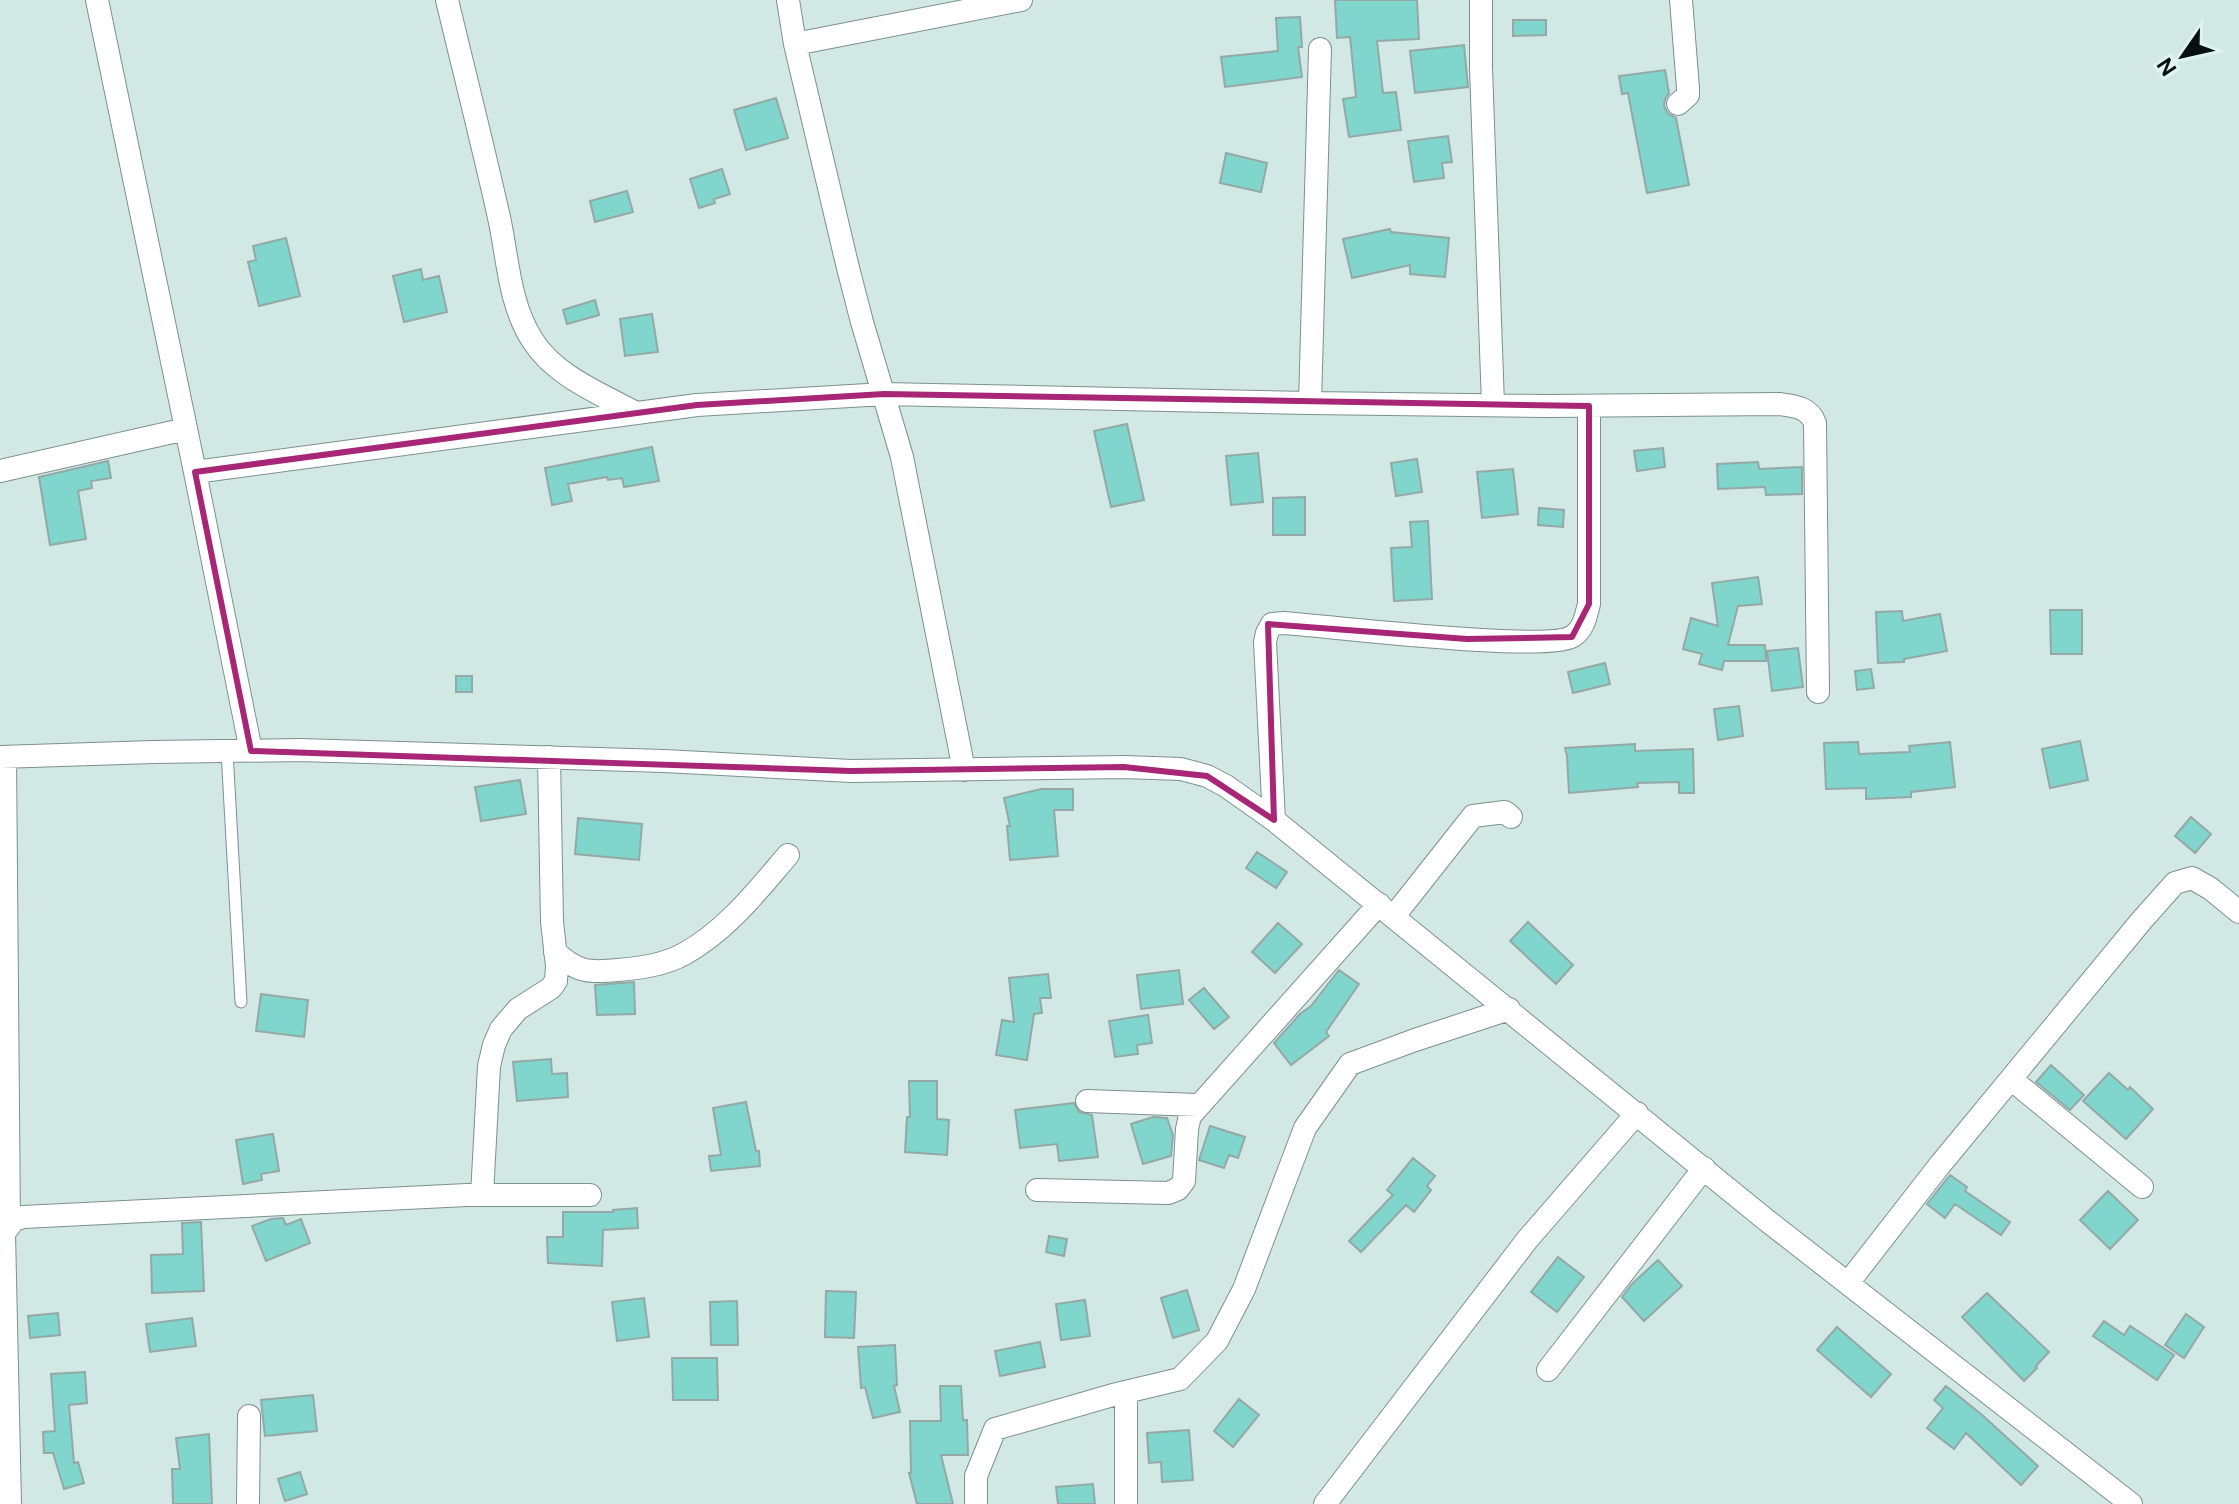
<svg xmlns="http://www.w3.org/2000/svg" width="2239" height="1504" font-family="'DM Sans',sans-serif">
<rect width="100%" height="100%" fill="#d2e8e4"/>
<path fill="#80d6cc" stroke="#94a8a5" stroke-width="2" d="M 1335,0 L 1417,0 L 1419,39 L 1377,41 L 1383,93 L 1396,92 L 1401,130 L 1349,137 L 1343,99 L 1356,97 L 1350,37 L 1337,38 Z
M 1300,17 L 1302,47 L 1298,47 L 1302,77 L 1225,87 L 1221,57 L 1278,51 L 1276,18 Z
M 1513,20 L 1546,20 L 1546,35 L 1513,36 Z
M 1464,45 L 1468,87 L 1415,93 L 1410,51 Z
M 1665,70 L 1669,93 L 1665,99 L 1664,106 L 1668,114 L 1676,118 L 1689,185 L 1647,193 L 1628,93 L 1622,94 L 1619,76 Z
M 776,98 L 788,138 L 746,150 L 734,110 Z
M 1448,136 L 1452,162 L 1442,163 L 1444,178 L 1414,182 L 1408,141 Z
M 1226,153 L 1267,163 L 1261,192 L 1220,183 Z
M 722,169 L 730,194 L 714,199 L 715,203 L 699,208 L 690,179 Z
M 627,191 L 633,212 L 595,222 L 590,201 Z
M 1390,229 L 1391,232 L 1449,238 L 1445,277 L 1410,274 L 1410,265 L 1352,278 L 1343,239 Z
M 286,238 L 300,296 L 259,306 L 248,262 L 256,260 L 253,246 Z
M 421,269 L 423,280 L 439,276 L 447,312 L 404,322 L 393,276 Z
M 595,300 L 599,315 L 567,324 L 563,310 Z
M 652,314 L 658,352 L 625,356 L 620,319 Z
M 1127,424 L 1144,500 L 1111,507 L 1094,431 Z
M 652,447 L 659,481 L 624,487 L 622,478 L 608,480 L 607,477 L 568,484 L 572,501 L 552,505 L 545,468 Z
M 1663,448 L 1665,467 L 1637,471 L 1634,451 Z
M 1258,453 L 1263,502 L 1231,505 L 1226,456 Z
M 1417,459 L 1422,492 L 1396,496 L 1391,463 Z
M 108,461 L 111,478 L 91,481 L 92,488 L 78,491 L 86,539 L 50,545 L 39,477 Z
M 1758,462 L 1759,469 L 1802,467 L 1802,494 L 1766,495 L 1765,487 L 1718,489 L 1717,464 Z
M 1513,469 L 1518,514 L 1482,518 L 1477,472 Z
M 1305,497 L 1305,535 L 1273,535 L 1273,498 Z
M 1539,508 L 1564,510 L 1563,527 L 1538,525 Z
M 1428,521 L 1432,599 L 1394,601 L 1391,548 L 1412,547 L 1410,522 Z
M 1758,577 L 1762,604 L 1738,606 L 1728,645 L 1765,645 L 1766,661 L 1724,661 L 1722,670 L 1699,664 L 1702,654 L 1683,649 L 1691,618 L 1718,626 L 1712,583 Z
M 2050,610 L 2082,610 L 2082,654 L 2051,654 Z
M 1902,611 L 1903,621 L 1940,614 L 1947,651 L 1904,659 L 1904,662 L 1878,663 L 1876,612 Z
M 1798,648 L 1803,687 L 1772,691 L 1767,651 Z
M 1605,663 L 1610,684 L 1573,693 L 1568,672 Z
M 1871,669 L 1874,688 L 1857,690 L 1855,671 Z
M 456,676 L 472,676 L 472,692 L 456,692 Z
M 1739,706 L 1743,736 L 1718,740 L 1714,709 Z
M 2080,741 L 2088,780 L 2050,788 L 2042,749 Z
M 1858,742 L 1859,754 L 1910,752 L 1909,746 L 1950,742 L 1955,787 L 1911,792 L 1911,797 L 1866,799 L 1866,788 L 1826,789 L 1824,743 Z
M 1635,744 L 1635,751 L 1693,749 L 1694,793 L 1679,793 L 1679,782 L 1637,783 L 1638,787 L 1569,793 L 1567,756 L 1565,748 Z
M 520,780 L 526,814 L 481,821 L 475,787 Z
M 1041,789 L 1073,789 L 1073,810 L 1054,810 L 1058,856 L 1010,860 L 1007,826 L 1010,826 L 1004,798 Z
M 2191,817 L 2211,834 L 2195,853 L 2175,836 Z
M 578,818 L 642,824 L 639,860 L 575,854 Z
M 1257,852 L 1287,872 L 1276,888 L 1246,868 Z
M 1528,922 L 1573,965 L 1556,984 L 1510,941 Z
M 1278,923 L 1302,944 L 1275,973 L 1252,952 Z
M 1179,970 L 1183,1004 L 1141,1009 L 1137,975 Z
M 1339,970 L 1359,984 L 1326,1032 L 1329,1036 L 1291,1065 L 1274,1043 L 1300,1014 L 1311,1006 Z
M 1048,974 L 1051,998 L 1040,998 L 1042,1013 L 1034,1014 L 1027,1060 L 996,1055 L 1002,1020 L 1014,1022 L 1009,978 Z
M 634,982 L 635,1014 L 597,1015 L 595,985 Z
M 1204,988 L 1229,1017 L 1214,1029 L 1189,1000 Z
M 261,994 L 308,1000 L 304,1037 L 256,1031 Z
M 1148,1015 L 1152,1043 L 1137,1045 L 1138,1054 L 1115,1057 L 1109,1021 Z
M 551,1059 L 552,1074 L 567,1073 L 568,1097 L 517,1101 L 513,1062 Z
M 2051,1065 L 2084,1095 L 2070,1110 L 2036,1082 Z
M 2109,1073 L 2128,1090 L 2130,1087 L 2153,1109 L 2126,1139 L 2083,1101 Z
M 909,1081 L 937,1081 L 937,1119 L 949,1120 L 947,1155 L 905,1152 L 907,1117 L 910,1117 Z
M 746,1102 L 756,1151 L 759,1151 L 760,1166 L 711,1171 L 709,1156 L 721,1155 L 713,1108 Z
M 1074,1103 L 1079,1112 L 1092,1115 L 1098,1157 L 1059,1161 L 1057,1144 L 1020,1148 L 1015,1110 Z
M 1153,1117 L 1167,1118 L 1173,1135 L 1171,1156 L 1143,1164 L 1131,1124 Z
M 1210,1126 L 1245,1137 L 1238,1158 L 1229,1155 L 1224,1168 L 1199,1160 Z
M 273,1134 L 279,1171 L 261,1174 L 262,1180 L 243,1184 L 236,1140 Z
M 1413,1158 L 1435,1176 L 1427,1186 L 1431,1190 L 1414,1212 L 1406,1205 L 1361,1252 L 1349,1241 L 1393,1195 L 1387,1190 Z
M 1950,1175 L 1967,1187 L 1965,1191 L 2010,1222 L 2001,1235 L 1955,1204 L 1945,1218 L 1927,1204 Z
M 2108,1191 L 2138,1220 L 2110,1249 L 2080,1220 Z
M 637,1208 L 638,1228 L 603,1230 L 602,1266 L 548,1263 L 547,1237 L 563,1237 L 563,1212 L 613,1212 L 613,1210 Z
M 283,1218 L 286,1225 L 301,1219 L 310,1243 L 266,1261 L 252,1226 L 271,1219 Z
M 201,1222 L 204,1291 L 152,1293 L 151,1255 L 183,1254 L 182,1223 Z
M 1049,1236 L 1067,1239 L 1064,1256 L 1046,1252 Z
M 1558,1257 L 1584,1277 L 1557,1312 L 1531,1292 Z
M 1658,1260 L 1682,1286 L 1644,1321 L 1622,1297 L 1632,1284 Z
M 1187,1290 L 1199,1330 L 1173,1338 L 1161,1298 Z
M 826,1291 L 856,1292 L 854,1338 L 825,1337 Z
M 1987,1293 L 2049,1352 L 2036,1366 L 2037,1368 L 2024,1381 L 1962,1317 Z
M 644,1298 L 649,1337 L 617,1341 L 612,1302 Z
M 1085,1300 L 1090,1336 L 1061,1340 L 1056,1304 Z
M 737,1301 L 738,1345 L 711,1345 L 710,1302 Z
M 58,1313 L 60,1335 L 30,1338 L 28,1316 Z
M 2186,1314 L 2204,1327 L 2184,1358 L 2165,1345 Z
M 192,1318 L 196,1346 L 150,1352 L 146,1324 Z
M 2104,1321 L 2124,1335 L 2130,1326 L 2174,1355 L 2157,1380 L 2093,1336 Z
M 1837,1327 L 1891,1374 L 1871,1397 L 1817,1350 Z
M 1040,1342 L 1045,1367 L 1000,1376 L 995,1351 Z
M 895,1345 L 897,1385 L 894,1386 L 900,1412 L 873,1418 L 865,1387 L 861,1388 L 858,1347 Z
M 672,1358 L 717,1358 L 718,1400 L 673,1400 Z
M 85,1372 L 87,1403 L 69,1405 L 74,1463 L 78,1462 L 84,1483 L 64,1489 L 53,1453 L 44,1453 L 43,1432 L 55,1431 L 51,1374 Z
M 940,1386 L 961,1386 L 963,1420 L 967,1420 L 968,1455 L 941,1455 L 953,1504 L 917,1504 L 909,1473 L 911,1473 L 910,1421 L 941,1421 Z
M 1946,1386 L 1981,1414 L 2038,1466 L 2021,1485 L 1966,1433 L 1954,1449 L 1927,1428 L 1943,1408 L 1934,1400 Z
M 313,1395 L 317,1431 L 265,1436 L 261,1400 Z
M 1239,1399 L 1259,1415 L 1233,1447 L 1214,1431 Z
M 1189,1430 L 1193,1480 L 1162,1482 L 1161,1462 L 1149,1463 L 1147,1433 Z
M 209,1434 L 212,1504 L 173,1504 L 172,1469 L 180,1469 L 176,1438 Z
M 300,1472 L 307,1494 L 285,1501 L 278,1479 Z
M 1093,1484 L 1095,1504 L 1058,1504 L 1056,1487 Z"/>
<g fill="none" stroke-linecap="round" stroke-linejoin="round">
<defs>
<path id="lane" d="M 227,751 L 241,1002"/>
<path id="street" d="M 97,0 L 195,472 L 251,751
M 447,0 C 464,71 482,142 498,213 C 508,255 508,303 533,341 C 555,376 601,394 636,413
M 788,0 L 795,44 L 848,268 L 862,322 L 902,457 L 964,770
M 1481,0 L 1481,68 L 1493,405
M 795,44 L 1021,0
M 1678,104 L 1688,95 L 1688,88 L 1681,0
M 1310,403 L 1320,49
M 0,471 L 186,429
M 195,472 L 697,405 L 884,394 L 1310,403 L 1548,406 L 1779,404 C 1794,406 1809,407 1815,423 L 1818,692
M 0,757 L 153,752 L 300,750 L 664,761 L 851,771 L 1124,767 L 1181,769 L 1207,776 L 1226,786 L 1274,820 L 1765,1219 L 2131,1504
M 5,757 L 9,1225
M 1274,820 L 1265,642 L 1267,633 L 1272,624 L 1284,623 C 1327,626 1548,653 1573,636 C 1584,629 1586,615 1589,604 L 1589,406
M 1394,916 L 1473,816 L 1505,812 L 1511,817
M 555,952 C 577,972 588,973 618,970 C 640,968 664,965 684,954 C 726,931 757,891 788,855
M 2011,1079 L 2142,1187
M 1087,1101 L 1198,1105
M 1037,1190 L 1168,1193 L 1178,1189 L 1184,1181 L 1187,1129 L 1190,1116 L 1379,904
M 482,1195 L 489,1066 L 494,1045 L 501,1029 L 518,1009 L 551,988 L 556,981 L 557,966 L 552,922 L 549,757
M 1848,1283 L 1939,1166 L 2142,920 L 2175,883 L 2192,878 L 2211,889 L 2239,912
M 1548,1370 L 1704,1168
M 10,1504 L 4,1233 L 14,1220 L 23,1217 L 467,1195 L 590,1195
M 248,1504 L 249,1416
M 976,1504 L 976,1476 L 995,1429 L 1113,1395 L 1180,1379 L 1217,1341 L 1244,1289 L 1305,1128 L 1350,1064 L 1415,1040 L 1509,1009
M 1126,1504 L 1126,1392
M 1325,1504 L 1527,1240 L 1637,1113"/>
</defs>
<use href="#lane" stroke="#7d918e" stroke-width="13"/>
<use href="#street" stroke="#7d918e" stroke-width="24"/>
<use href="#lane" stroke="#fff" stroke-width="11"/>
<use href="#street" stroke="#fff" stroke-width="22"/>
</g>
<path fill="none" stroke="#a72675" stroke-width="6" stroke-linejoin="round" d="M 884,394 L 1589,406 L 1589,604 L 1572,637 L 1467,639 L 1268,624 L 1274,820 L 1207,776 L 1124,767 L 851,771 L 251,751 L 195,472 L 697,405 Z"/>
<g transform="translate(2183 56) rotate(236)" stroke="#dff5f1" stroke-width="6" paint-order="stroke">
<path d="M0-6L14 30L0 20L-14 30Z" fill="#091110"/>
<text y="-12" font-size="22" font-weight="bold" text-anchor="middle" fill="#091110">N</text>
</g>
</svg>
